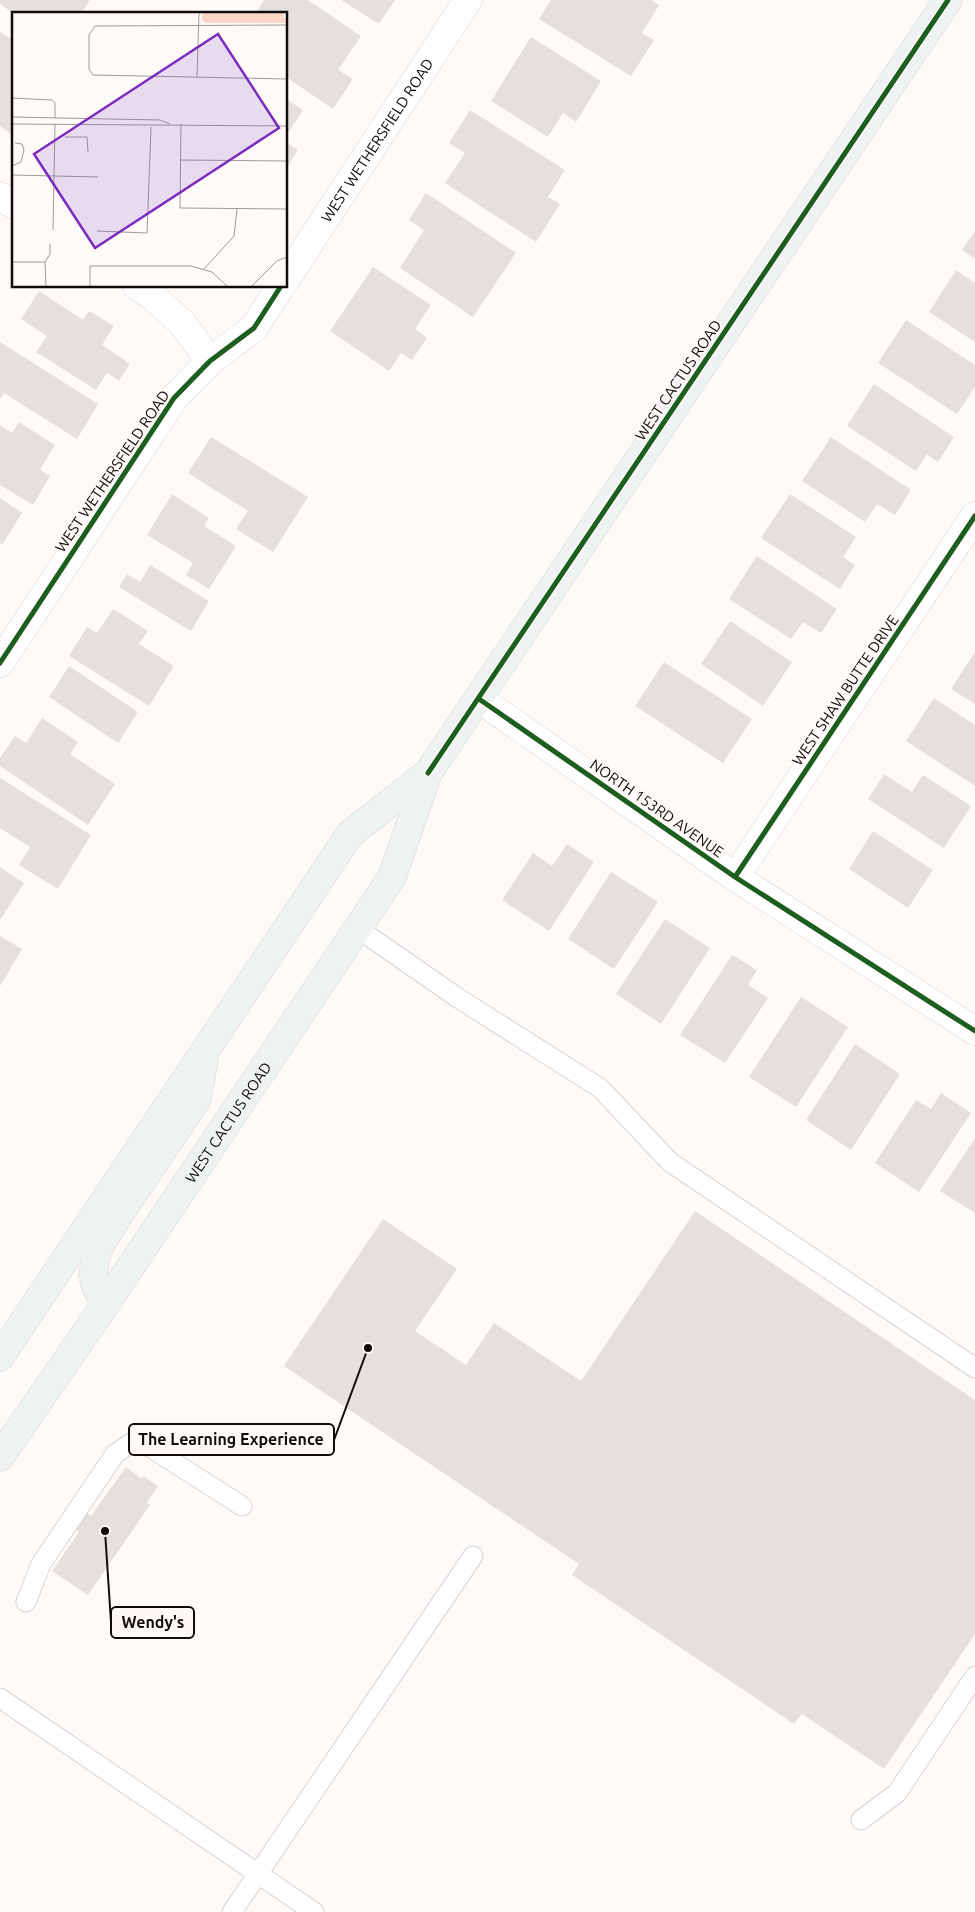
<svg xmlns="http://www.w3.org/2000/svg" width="975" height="1912" font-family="Ubuntu,sans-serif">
<rect width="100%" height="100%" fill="#fdfaf8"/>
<path fill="#e3e0de" d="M 0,0 L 90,0 L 81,14 L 46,14 L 41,10 L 39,14 L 14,14 L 0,4 Z
M 264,0 L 308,0 L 361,36 L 338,70 L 353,79 L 333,109 L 286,77 L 286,14 L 255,14 Z
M 341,0 L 395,0 L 379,24 Z
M 551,0 L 652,0 L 659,5 L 642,33 L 654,40 L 631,76 L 539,19 Z
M 0,32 L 14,41 L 14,136 L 0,126 Z
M 531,37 L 601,81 L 576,122 L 563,113 L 548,137 L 491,101 Z
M 286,99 L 303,110 L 286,136 Z
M 470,110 L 565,170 L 548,197 L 560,204 L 536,242 L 445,183 L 465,153 L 449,143 Z
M 286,142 L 298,150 L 286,169 Z
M 426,193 L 516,253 L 473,317 L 400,268 L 424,230 L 409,220 Z
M 975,231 L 975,259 L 962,250 Z
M 373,267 L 431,305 L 415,329 L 427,338 L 412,360 L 401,353 L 389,371 L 330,331 Z
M 956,270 L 975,283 L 975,342 L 929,312 Z
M 39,291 L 83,320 L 89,311 L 114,326 L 102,345 L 130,364 L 119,381 L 107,373 L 96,390 L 36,352 L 47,336 L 21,319 Z
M 906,320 L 975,365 L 975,387 L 957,414 L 878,363 Z
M 0,342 L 98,404 L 77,439 L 4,393 L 0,399 Z
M 874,384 L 954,437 L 938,462 L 927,454 L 916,471 L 847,426 Z
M 19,422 L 55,445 L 40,470 L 50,476 L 33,505 L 0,485 L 0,425 L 12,433 Z
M 211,437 L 308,497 L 273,552 L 236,529 L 248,511 L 188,473 Z
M 831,437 L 911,490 L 895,515 L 877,504 L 865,522 L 802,481 Z
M 172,494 L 209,518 L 204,526 L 236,546 L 209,589 L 186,575 L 193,563 L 147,535 Z
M 790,494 L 856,537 L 843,557 L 855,565 L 840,589 L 761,538 Z
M 0,498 L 22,513 L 2,545 L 0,543 Z
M 757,556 L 837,609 L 821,633 L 803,622 L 791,639 L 729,599 Z
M 150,565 L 209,601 L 191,631 L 119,587 L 127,574 L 140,582 Z
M 113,609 L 148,631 L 139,644 L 174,666 L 149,706 L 69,656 L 87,627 L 97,633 Z
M 730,621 L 792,662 L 763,706 L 701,664 Z
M 975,652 L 975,704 L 951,689 Z
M 664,662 L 752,719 L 723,763 L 635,706 Z
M 69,666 L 138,712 L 118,743 L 49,697 Z
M 934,698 L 975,725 L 975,786 L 906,741 Z
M 42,718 L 78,742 L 70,754 L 115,784 L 88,825 L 0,766 L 0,758 L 15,736 L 26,743 Z
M 884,774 L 912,792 L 923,775 L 971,806 L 944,848 L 868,799 Z
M 0,778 L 91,835 L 58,889 L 19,865 L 30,847 L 0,828 Z
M 873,831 L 933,870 L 908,908 L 849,869 Z
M 567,844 L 594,862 L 549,931 L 502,900 L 533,853 L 552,866 Z
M 0,867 L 24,883 L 0,920 Z
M 611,872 L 658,902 L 614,969 L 568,939 Z
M 665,919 L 710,948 L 661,1024 L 616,994 Z
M 0,936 L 22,949 L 0,986 Z
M 732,955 L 757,970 L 748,985 L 768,998 L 725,1063 L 680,1035 Z
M 801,997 L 848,1027 L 796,1107 L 749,1077 Z
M 855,1044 L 900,1074 L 851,1150 L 806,1120 Z
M 941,1093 L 971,1113 L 919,1192 L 875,1163 L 916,1100 L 931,1109 Z
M 975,1138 L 975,1213 L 940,1191 Z
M 695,1211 L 975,1400 L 975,1634 L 884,1769 L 802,1714 L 794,1724 L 572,1575 L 579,1564 L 284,1366 L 383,1219 L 457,1269 L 415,1331 L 466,1365 L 494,1323 L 581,1381 Z
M 126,1467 L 142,1479 L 143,1476 L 158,1486 L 147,1503 L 150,1505 L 88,1595 L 52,1571 L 79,1532 L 76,1530 L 87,1513 L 91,1516 Z"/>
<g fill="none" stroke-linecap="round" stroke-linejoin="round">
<defs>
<path id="service" d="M 357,928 L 458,998 L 600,1088 L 670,1162 L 975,1368
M 26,1602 L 41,1564 L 115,1454 L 131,1443 L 148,1446 L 242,1506
M 0,1698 L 314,1912
M 861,1820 L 897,1793 L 975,1676
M 232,1912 L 473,1556"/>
<g id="minor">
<path d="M 0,196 L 14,205"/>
<path id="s1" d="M 286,279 L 468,0"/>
<path d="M 137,286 L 151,295 L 182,323 L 210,361"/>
<path d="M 0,663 L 174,398 L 210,361 L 254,328 L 281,286"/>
<path d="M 479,699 L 735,877 L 975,1031"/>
<path d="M 735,877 L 975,516"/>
</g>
<g id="secondary">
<path d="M 105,1305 L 97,1289 L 93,1276 L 96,1255 L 101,1244 L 117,1218 L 197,1099 L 204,1060"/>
<path d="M 0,1357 L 350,834 L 428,773"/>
<path id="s2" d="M 0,1457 L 105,1305 L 392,877 L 428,773 L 948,0"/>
</g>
</defs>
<use href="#service" stroke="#d8d4d3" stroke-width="21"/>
<use href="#minor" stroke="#d8d4d3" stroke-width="29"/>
<use href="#secondary" stroke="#d8d4d3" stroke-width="29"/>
<use href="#service" stroke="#fffefe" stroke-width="19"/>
<use href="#minor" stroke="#fffefe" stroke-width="28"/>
<use href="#secondary" stroke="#eff2f2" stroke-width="28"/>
<defs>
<path id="cycleway" d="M 0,663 L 174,398 L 210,361 L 254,328 L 281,286
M 479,699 L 735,877 L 975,1031
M 428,773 L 948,0
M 735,877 L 975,516"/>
</defs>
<use href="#cycleway" stroke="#fef9f7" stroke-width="8"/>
<use href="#cycleway" stroke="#1b5e20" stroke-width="5"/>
</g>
<g text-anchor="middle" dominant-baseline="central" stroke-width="4.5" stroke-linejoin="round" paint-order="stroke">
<g font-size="15" fill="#100c0b" stroke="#fef9f7">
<text stroke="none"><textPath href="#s1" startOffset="166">WEST WETHERSFIELD ROAD</textPath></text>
<text transform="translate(678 380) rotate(-56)">WEST CACTUS ROAD</text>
<text transform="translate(112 471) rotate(-56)">WEST WETHERSFIELD ROAD</text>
<text transform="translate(845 690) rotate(-56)">WEST SHAW BUTTE DRIVE</text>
<text transform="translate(657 808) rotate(35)">NORTH 153RD AVENUE</text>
<text stroke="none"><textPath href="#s2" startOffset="405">WEST CACTUS ROAD</textPath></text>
</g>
</g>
<g transform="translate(12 12)">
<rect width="275" height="275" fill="#fdfaf8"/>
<path d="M 190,1 L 271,1 L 274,11 L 194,11 L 190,8 Z" fill="#fbd7ca"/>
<path fill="none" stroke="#9e9b99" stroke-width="1" d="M 275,13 L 83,14 L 77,23 L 77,57 L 81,63 L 275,67M 185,65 L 187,1M 0,86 L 40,88 L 43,91 L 43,106M 0,105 L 148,108 L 158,112M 0,112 L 275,114M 169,112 L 168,196 L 275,197M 53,125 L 75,125 L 76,140M 168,148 L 275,149M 0,154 L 9,150 L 12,138 L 10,132 L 3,131M 0,163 L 86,165M 41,218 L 43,112M 85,219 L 135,221 L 139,115M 0,250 L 33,250M 33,250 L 34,274M 33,250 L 38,242 L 38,232M 192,257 L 222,224 L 225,197M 78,274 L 78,254 L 179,254 L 200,260 L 215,274M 240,274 L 265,249 L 275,245"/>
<path fill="#7b2cbf" fill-opacity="0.15" stroke="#7b2cbf" stroke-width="2.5" d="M 206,22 L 267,116 L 83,236 L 22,142 Z"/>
<rect width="275" height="275" fill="none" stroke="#100c0b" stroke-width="2.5"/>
</g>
<path fill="none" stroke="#100c0b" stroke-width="2" d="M368 1348L334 1440M105 1531L111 1622"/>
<g fill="#100c0b" stroke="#fef9f7" stroke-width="2">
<circle cx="368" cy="1348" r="5"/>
<circle cx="105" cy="1531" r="5"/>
</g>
<g fill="#fef9f7" stroke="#100c0b" stroke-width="2">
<rect x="129" y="1424" width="205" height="31" rx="5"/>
<rect x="111" y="1607" width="83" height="31" rx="5"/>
</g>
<g font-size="16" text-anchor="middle" font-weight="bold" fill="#100c0b">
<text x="231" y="1445">The Learning Experience</text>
<text x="153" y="1628">Wendy's</text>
</g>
</svg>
